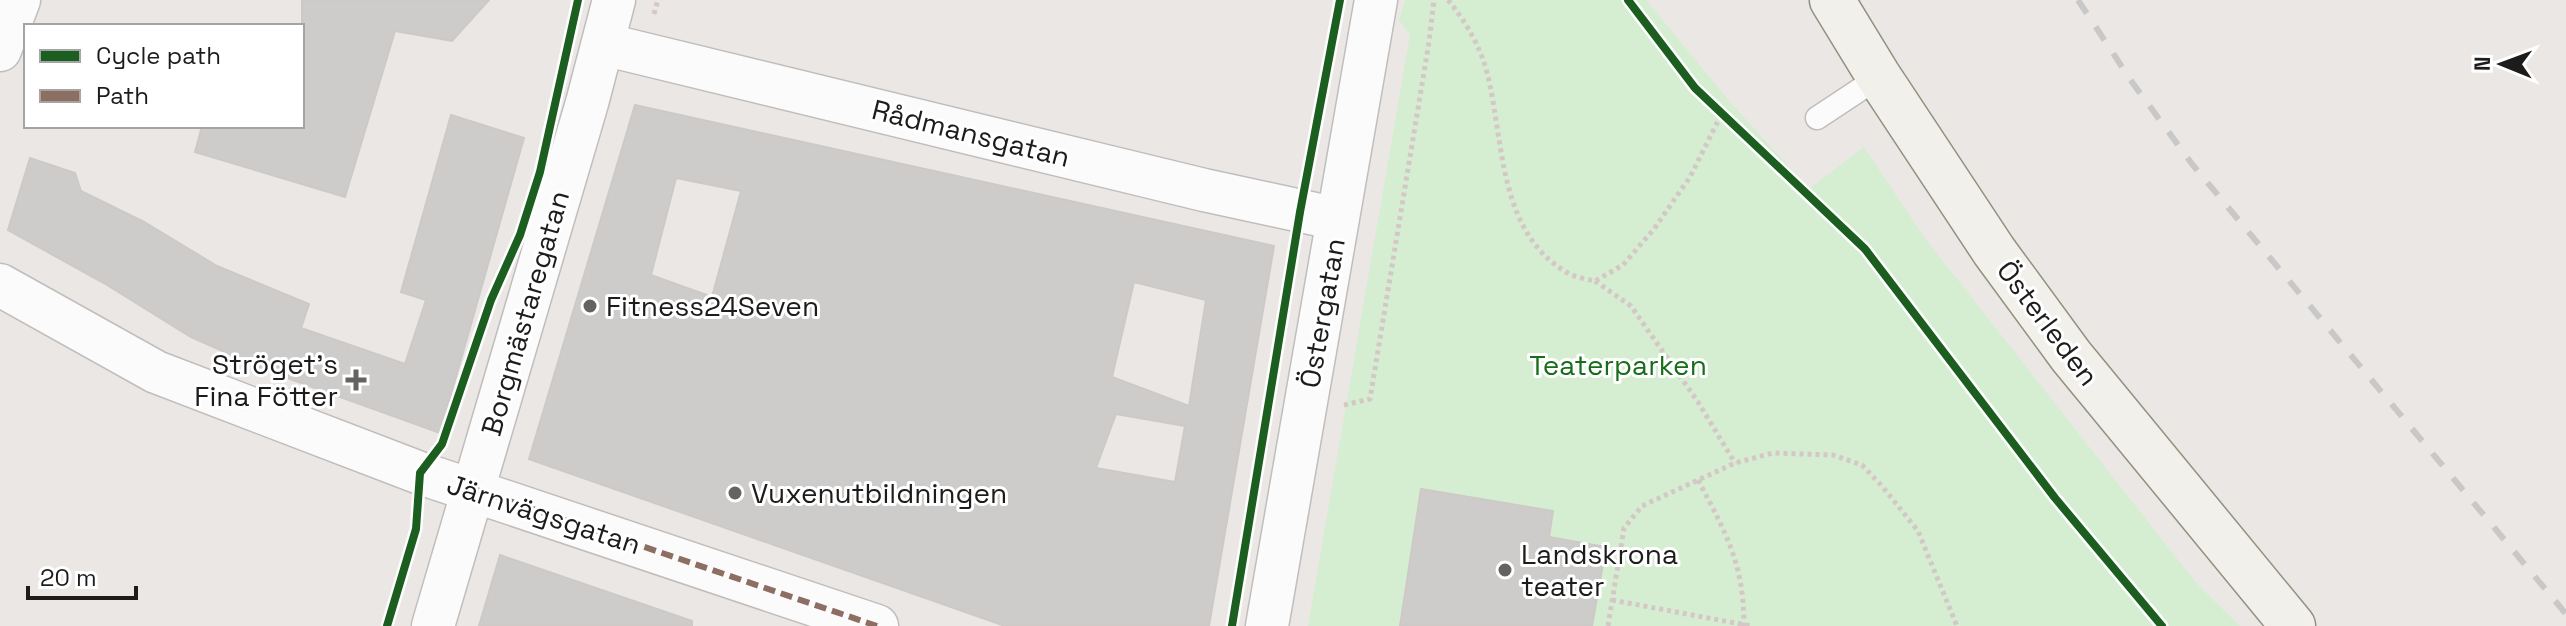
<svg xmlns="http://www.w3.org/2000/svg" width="2566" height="626" font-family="'Space Grotesk',sans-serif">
<rect width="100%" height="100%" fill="#eae7e4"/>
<path fill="#d5eed2" d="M 1405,0 L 1646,0 L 1731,103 L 1809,189 L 1864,147 L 1924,237 L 2197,584 L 2240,626 L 1308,626 L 1410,35 L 1399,20 Z"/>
<path fill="#ceccca" stroke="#cdc9c6" stroke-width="2" fill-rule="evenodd" d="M 302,0 L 489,0 L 452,41 L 395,31 L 345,197 L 195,152 L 202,126 L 302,126 Z
M 635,105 L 1274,246 L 1209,626 L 1005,626 L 529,459 ZM 676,178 L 741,191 L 712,297 L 651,275 ZM 1134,282 L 1206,300 L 1189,406 L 1112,377 ZM 1116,414 L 1185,426 L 1175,482 L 1096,468 Z
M 451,115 L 524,138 L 440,433 L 268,371 L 191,337 L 107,285 L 8,230 L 30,158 L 75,173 L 81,191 L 144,222 L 217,266 L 309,304 L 301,328 L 405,364 L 426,300 L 401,292 Z
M 1421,489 L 1553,511 L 1549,537 L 1606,547 L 1592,626 L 1400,626 Z
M 500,555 L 692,621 L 692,626 L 479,626 Z"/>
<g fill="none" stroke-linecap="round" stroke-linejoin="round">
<defs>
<path id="lane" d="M 1817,118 L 1879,77"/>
<path id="street" d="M 603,44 L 1204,190 L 1338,219
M 0,50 L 19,0
M 0,285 L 156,372 L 420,473 L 877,626
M 433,626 L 587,103 L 614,0
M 1267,626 L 1376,0"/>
<path id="secondary" d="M 1832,0 L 1879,77 L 1994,251 L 2071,356 L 2293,626"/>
</defs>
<use href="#lane" stroke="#c0bebd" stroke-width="25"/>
<use href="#street" stroke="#c0bebd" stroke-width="45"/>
<use href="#secondary" stroke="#91917f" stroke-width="47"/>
<path stroke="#d4c7c6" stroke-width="5" stroke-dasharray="4 4" stroke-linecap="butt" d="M 1448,0 C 1467,23 1483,51 1489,81 C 1504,148 1500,232 1566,272 C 1574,277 1586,279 1595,281 L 1623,265 L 1654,229 L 1690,177 L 1722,113
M 654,14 L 658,0
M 1595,281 L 1631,306 L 1698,402 L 1735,463
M 1344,405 L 1370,399 L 1429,42 L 1434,0
M 1698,480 C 1726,533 1744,564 1744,626
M 1612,600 L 1751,626
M 1608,626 L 1624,528 L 1642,506 L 1735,463 L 1773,453 L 1833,455 L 1862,465 L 1882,486 L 1918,531 L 1957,626"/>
<use href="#lane" stroke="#fcfbfb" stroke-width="22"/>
<use href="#street" stroke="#fcfbfb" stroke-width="42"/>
<use href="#secondary" stroke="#f2f0ea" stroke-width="44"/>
<path stroke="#c9c8c8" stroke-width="6" stroke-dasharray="16 16" stroke-linecap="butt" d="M 2078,0 L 2132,82 L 2192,164 L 2566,614"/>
<path stroke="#8d6e63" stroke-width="6" stroke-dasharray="12 6" stroke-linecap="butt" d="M 474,489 L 877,626"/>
<defs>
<path id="cycleway" d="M 1628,0 L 1695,88 L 1865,249 L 2055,498 L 2162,626
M 387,626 L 416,529 L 420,473 L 442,444 L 491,300 L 520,235 L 540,172 L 578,0
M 1232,626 L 1300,212 L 1340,0"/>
</defs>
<use href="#cycleway" stroke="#fff" stroke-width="13"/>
<use href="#cycleway" stroke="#1b5e20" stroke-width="8"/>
</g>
<g fill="#646362" stroke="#fff" stroke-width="3">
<circle cx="590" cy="306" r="8"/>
<path d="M352 368h8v8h8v8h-8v8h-8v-8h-8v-8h8z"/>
<circle cx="735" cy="493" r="8"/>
<circle cx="1505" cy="570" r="8"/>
</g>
<g text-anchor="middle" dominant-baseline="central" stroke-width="6" stroke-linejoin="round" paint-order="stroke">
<g font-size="28" fill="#1c1c1c" stroke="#fff">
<text transform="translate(971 133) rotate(14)">Rådmansgatan</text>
<text transform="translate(525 313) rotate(-74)">Borgmästaregatan</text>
<text transform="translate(1322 313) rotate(-80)">Östergatan</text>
<text transform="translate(2048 323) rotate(53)">Österleden</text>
<text transform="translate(544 514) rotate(18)">Järnvägsgatan</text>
</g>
<g font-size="28" fill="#1c1c1c" stroke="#fff" text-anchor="start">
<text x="606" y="306">Fitness24Seven</text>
<text x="338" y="364" text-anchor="end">Ströget's<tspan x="338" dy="32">Fina Fötter</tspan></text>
<text x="751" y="493">Vuxenutbildningen</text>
<text x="1521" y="554">Landskrona<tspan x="1521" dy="32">teater</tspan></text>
</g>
<g font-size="28" fill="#176d19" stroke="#fff">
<text x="1618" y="365">Teaterparken</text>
</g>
</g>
<rect x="24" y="24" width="280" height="104" fill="#ffffff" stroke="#a4a4a4" stroke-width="2"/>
<rect x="40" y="50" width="40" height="12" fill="#1b5e20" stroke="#a4a4a4" stroke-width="2"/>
<text x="96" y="64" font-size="24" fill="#1c1c1c">Cycle path</text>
<rect x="40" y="90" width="40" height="12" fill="#8d6e63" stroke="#a4a4a4" stroke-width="2"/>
<text x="96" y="104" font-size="24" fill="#1c1c1c">Path</text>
<g transform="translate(2502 64) rotate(271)" stroke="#ffffff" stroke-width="6" paint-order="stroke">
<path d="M0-6L14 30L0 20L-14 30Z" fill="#1c1c1c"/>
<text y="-12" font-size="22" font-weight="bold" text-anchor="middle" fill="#1c1c1c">N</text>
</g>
<path d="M28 586v12h108v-12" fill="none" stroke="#1c1c1c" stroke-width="4"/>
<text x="40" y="586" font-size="24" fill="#1c1c1c" stroke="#ffffff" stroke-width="6" paint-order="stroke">20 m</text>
</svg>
